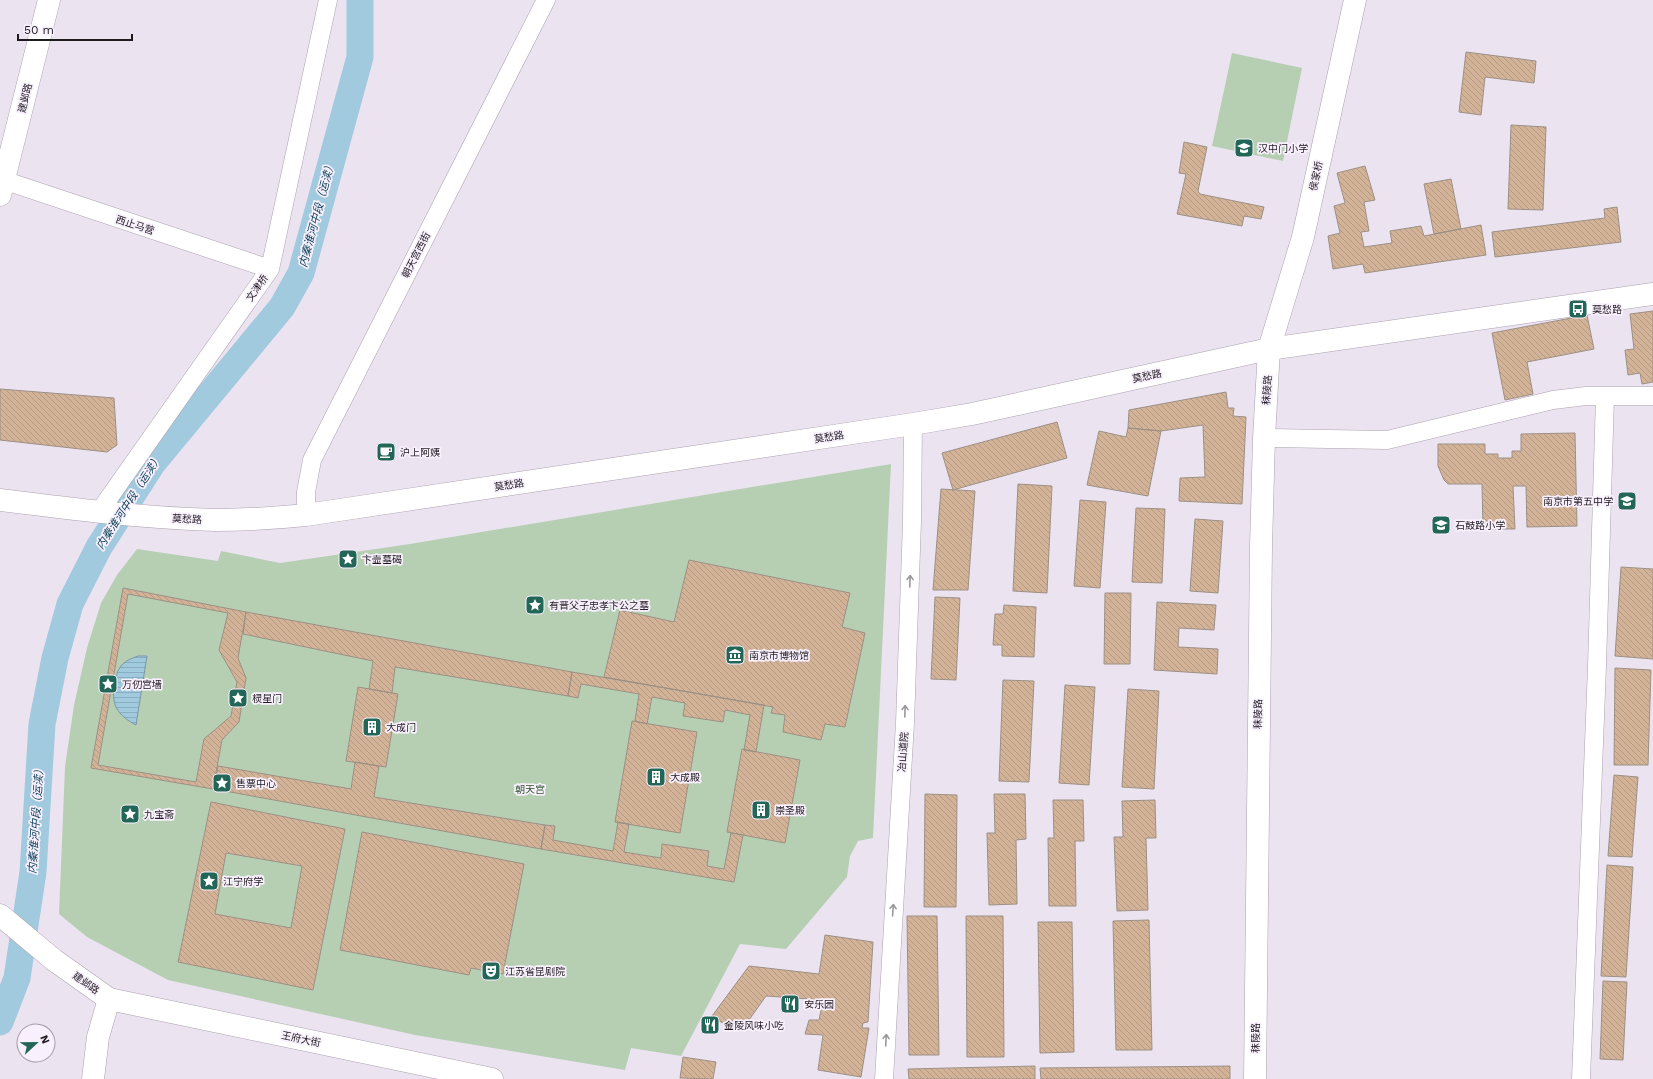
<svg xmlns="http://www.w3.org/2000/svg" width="1653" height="1079" font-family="'Work Sans','Noto Sans SC',sans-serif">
<defs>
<pattern id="water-rules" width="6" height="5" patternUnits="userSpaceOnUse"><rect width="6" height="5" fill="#a1cadf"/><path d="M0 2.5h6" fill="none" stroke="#8aadbf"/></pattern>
<pattern id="building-back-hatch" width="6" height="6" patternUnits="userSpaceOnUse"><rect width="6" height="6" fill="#d3b398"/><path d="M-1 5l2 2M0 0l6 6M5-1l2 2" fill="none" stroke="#b59983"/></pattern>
</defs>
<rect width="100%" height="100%" fill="#ece3f1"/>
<path fill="#b6cfb3" d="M 1232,53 L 1302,68 L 1283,161 L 1212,146 Z
M 891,464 L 873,838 L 858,841 L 850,856 L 847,877 L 786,949 L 740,944 L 681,1056 L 631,1048 L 625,1070 L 415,1035 L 168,980 L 87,937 L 59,914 L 65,767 L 74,705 L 87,648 L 101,603 L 117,575 L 137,549 L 218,561 L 221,551 L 280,563 L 410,544 Z"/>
<path fill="url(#water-rules)" stroke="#7a96a5" d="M 138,656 L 147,656 L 136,725 C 117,715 110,704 115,682 C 116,675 118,668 124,663 C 127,660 133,658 138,656 Z"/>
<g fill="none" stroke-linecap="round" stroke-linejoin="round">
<path stroke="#a1cadf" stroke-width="27" d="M 0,1022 L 17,978 L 33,872 L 42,724 L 55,658 L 70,604 L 99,547 L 152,464 L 282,307 L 301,273 L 360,57 L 360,0"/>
</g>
<path fill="url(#building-back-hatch)" stroke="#9c9085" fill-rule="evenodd" d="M 1466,52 L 1536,61 L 1534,83 L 1485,77 L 1481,115 L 1459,112 Z
M 1511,125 L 1546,127 L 1543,210 L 1508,209 Z
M 1184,142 L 1207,147 L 1198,191 L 1200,194 L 1264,207 L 1261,219 L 1244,216 L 1242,226 L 1177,214 L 1186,174 L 1179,173 Z
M 1365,166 L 1375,200 L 1364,202 L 1369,231 L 1361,232 L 1364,247 L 1392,243 L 1390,231 L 1421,226 L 1424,236 L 1481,225 L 1486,255 L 1365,273 L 1363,264 L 1333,269 L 1328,236 L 1340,233 L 1334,206 L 1345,203 L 1337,173 Z
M 1451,179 L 1461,229 L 1434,234 L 1424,184 Z
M 1617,207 L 1621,242 L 1495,257 L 1492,232 L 1605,218 L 1604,209 Z
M 1653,311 L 1653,382 L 1642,384 L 1640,373 L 1628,375 L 1625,350 L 1634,349 L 1630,314 Z
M 1587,315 L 1594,349 L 1527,362 L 1533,394 L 1505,400 L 1492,333 Z
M 0,389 L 114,398 L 117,445 L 107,452 L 0,440 Z
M 1226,392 L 1228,408 L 1234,408 L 1233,416 L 1246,417 L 1242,504 L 1179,501 L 1180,478 L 1205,477 L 1203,425 L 1161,431 L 1128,428 L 1129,410 Z
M 1057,422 L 1067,458 L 953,490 L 942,453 Z
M 1128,428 L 1161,431 L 1148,496 L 1087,485 L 1099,431 L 1126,437 Z
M 1575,433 L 1577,526 L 1527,527 L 1526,486 L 1513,486 L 1515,529 L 1483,529 L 1482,484 L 1448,484 L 1444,480 L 1438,466 L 1438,444 L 1485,444 L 1485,454 L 1498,454 L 1498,458 L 1512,458 L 1512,451 L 1521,451 L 1521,434 Z
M 1018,484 L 1052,486 L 1047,593 L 1013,591 Z
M 941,489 L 975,491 L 968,590 L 933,590 Z
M 1080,500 L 1106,502 L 1100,588 L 1074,586 Z
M 1136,508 L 1165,509 L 1162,583 L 1132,582 Z
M 1195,519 L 1223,521 L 1218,593 L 1190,591 Z
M 689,560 L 850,593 L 842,627 L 865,633 L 845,727 L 825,724 L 821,740 L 783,732 L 785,715 L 771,713 L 773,707 L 604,677 L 620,610 L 674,622 Z
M 1621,567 L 1653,569 L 1653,659 L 1615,656 Z
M 123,588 L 246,612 L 238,658 L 246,678 L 239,722 L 222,740 L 213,789 L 91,768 ZM 128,594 L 228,613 L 219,650 L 237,682 L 231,716 L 204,739 L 196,782 L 98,765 Z
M 1105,593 L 1131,593 L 1130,664 L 1104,664 Z
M 935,597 L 960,598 L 956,680 L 931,679 Z
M 1157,602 L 1216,605 L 1214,630 L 1179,628 L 1178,647 L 1218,649 L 1217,674 L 1154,670 Z
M 1004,605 L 1036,607 L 1034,657 L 1002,656 L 1002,645 L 993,645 L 995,614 L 1003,614 Z
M 246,612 L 572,672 L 568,696 L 395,667 L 392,693 L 369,689 L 373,661 L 243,634 Z
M 1615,668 L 1651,670 L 1648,765 L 1614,765 Z
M 572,672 L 764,705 L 756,752 L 744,750 L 750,715 L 725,710 L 723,722 L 683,716 L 685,703 L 652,697 L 647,724 L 635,721 L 639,694 L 581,684 L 578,698 L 568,696 Z
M 1003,680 L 1034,681 L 1029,782 L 999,781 Z
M 1065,685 L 1095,687 L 1089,785 L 1059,783 Z
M 358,687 L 398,694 L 386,767 L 346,761 Z
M 1128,689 L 1159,691 L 1154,789 L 1122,787 Z
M 632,721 L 697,732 L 680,833 L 615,822 Z
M 742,749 L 800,760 L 785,843 L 727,832 Z
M 355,762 L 379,766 L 374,797 L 545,825 L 541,849 L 214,789 L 218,766 L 351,789 Z
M 1614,775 L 1638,777 L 1632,857 L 1608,856 Z
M 925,794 L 957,795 L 956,907 L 924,907 Z
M 994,794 L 1025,794 L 1026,839 L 1016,840 L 1017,904 L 989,905 L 987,833 L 995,833 Z
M 1053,800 L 1083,800 L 1084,841 L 1075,841 L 1076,906 L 1049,906 L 1048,838 L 1054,838 Z
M 1155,800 L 1156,838 L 1146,838 L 1148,910 L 1117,911 L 1114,837 L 1123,837 L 1122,801 Z
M 211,802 L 345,829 L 313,990 L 178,962 ZM 226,853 L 302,866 L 291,928 L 215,914 Z
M 618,822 L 629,824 L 624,852 L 661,858 L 662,844 L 709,851 L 707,866 L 724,869 L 731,833 L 743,835 L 734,882 L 541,849 L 545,825 L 555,826 L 553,840 L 613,851 Z
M 362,832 L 524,864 L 503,974 L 471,968 L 469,975 L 340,950 Z
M 1607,865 L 1633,867 L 1626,977 L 1601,976 Z
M 907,916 L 937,916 L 939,1055 L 909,1055 Z
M 966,916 L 1003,916 L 1004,1057 L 967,1057 Z
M 1149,920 L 1152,1050 L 1116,1050 L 1113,921 Z
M 1038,922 L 1072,922 L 1074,1052 L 1040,1053 Z
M 825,935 L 873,942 L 868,1022 L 863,1023 L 862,1028 L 869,1028 L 861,1077 L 818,1070 L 823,1035 L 805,1034 L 809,1020 L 819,1020 L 823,1000 L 766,996 L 744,1027 L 738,1023 L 733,1030 L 712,1016 L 749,966 L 819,974 Z
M 1603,981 L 1627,982 L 1623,1060 L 1600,1059 Z
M 683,1057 L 716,1062 L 713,1079 L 680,1078 Z
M 1035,1066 L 1035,1079 L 909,1079 L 908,1069 Z
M 1230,1066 L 1230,1079 L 1041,1079 L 1040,1068 Z"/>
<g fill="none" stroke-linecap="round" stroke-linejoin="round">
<defs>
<path id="minor" d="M 0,179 L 270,269
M 1264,438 L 1387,440 L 1553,400 L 1586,396 L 1653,396
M 99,512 L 270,269 L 328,0
M 306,515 L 306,492 L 312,460 L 546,0
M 884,1079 L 905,723 L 912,521 L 913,424
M 1581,1079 L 1597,666 L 1605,396"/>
<path id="tertiary" d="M 109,999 L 492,1079
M 1255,1079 L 1261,547 L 1264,438 L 1269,349 L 1303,237 L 1355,0"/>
<path id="secondary" d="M 0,195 L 49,0
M 0,500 C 71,509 143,518 215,520 C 246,520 276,518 306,515 L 913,424 L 972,414 L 1269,349 L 1653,294
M 0,915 L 54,960 L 109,999 L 98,1037 L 93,1079"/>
</defs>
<use href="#minor" stroke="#aba2af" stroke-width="19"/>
<use href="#tertiary" stroke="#aba2af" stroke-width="23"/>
<use href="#secondary" stroke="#aba2af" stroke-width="23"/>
<use href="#minor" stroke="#fff" stroke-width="18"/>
<use href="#tertiary" stroke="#fff" stroke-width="22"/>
<use href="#secondary" stroke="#fff" stroke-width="22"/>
</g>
<defs><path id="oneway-shaft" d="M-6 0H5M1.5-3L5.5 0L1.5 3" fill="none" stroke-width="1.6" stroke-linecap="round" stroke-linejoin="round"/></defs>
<g stroke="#9a989a">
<use href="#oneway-shaft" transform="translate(910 581) rotate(-88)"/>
<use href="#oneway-shaft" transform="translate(905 711) rotate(-88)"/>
<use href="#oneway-shaft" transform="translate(893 910) rotate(-86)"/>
<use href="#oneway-shaft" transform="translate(886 1040) rotate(-87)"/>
</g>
<defs>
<symbol id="school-square" viewBox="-11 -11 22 22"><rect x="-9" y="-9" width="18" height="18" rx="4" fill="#226657" stroke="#f9f0fe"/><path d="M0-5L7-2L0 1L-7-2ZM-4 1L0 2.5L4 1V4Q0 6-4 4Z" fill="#fff"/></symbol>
<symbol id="bus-square" viewBox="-11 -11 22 22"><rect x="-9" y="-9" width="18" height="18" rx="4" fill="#226657" stroke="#f9f0fe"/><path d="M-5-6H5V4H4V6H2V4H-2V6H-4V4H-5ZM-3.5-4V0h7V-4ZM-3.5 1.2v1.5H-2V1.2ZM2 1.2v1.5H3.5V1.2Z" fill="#fff"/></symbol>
<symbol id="cafe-square" viewBox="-11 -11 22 22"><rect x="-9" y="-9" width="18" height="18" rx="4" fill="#226657" stroke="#f9f0fe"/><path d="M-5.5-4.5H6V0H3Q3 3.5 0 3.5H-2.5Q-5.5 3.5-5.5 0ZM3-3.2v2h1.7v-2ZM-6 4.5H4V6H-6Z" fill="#fff"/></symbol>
<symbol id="sight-square" viewBox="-11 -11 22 22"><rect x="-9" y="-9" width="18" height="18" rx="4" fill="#226657" stroke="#f9f0fe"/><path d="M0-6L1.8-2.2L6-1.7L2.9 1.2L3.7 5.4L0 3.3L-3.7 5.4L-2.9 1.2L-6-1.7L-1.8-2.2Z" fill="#fff"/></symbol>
<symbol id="museum-square" viewBox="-11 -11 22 22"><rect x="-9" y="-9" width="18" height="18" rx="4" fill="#226657" stroke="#f9f0fe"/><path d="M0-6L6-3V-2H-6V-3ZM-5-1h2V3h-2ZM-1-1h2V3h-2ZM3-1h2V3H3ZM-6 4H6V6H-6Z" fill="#fff"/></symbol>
<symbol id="building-square" viewBox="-11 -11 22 22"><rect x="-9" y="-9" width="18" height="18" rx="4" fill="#226657" stroke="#f9f0fe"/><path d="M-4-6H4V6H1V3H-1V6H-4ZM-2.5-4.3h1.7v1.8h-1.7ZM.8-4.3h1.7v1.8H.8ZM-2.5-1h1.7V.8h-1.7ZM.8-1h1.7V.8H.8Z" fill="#fff"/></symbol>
<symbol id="theatre-square" viewBox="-11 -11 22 22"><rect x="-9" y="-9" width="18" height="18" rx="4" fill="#226657" stroke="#f9f0fe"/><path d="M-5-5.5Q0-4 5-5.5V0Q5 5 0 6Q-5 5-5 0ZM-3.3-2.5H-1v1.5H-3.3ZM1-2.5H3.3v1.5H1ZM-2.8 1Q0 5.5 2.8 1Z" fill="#fff"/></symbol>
<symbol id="restaurant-square" viewBox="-11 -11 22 22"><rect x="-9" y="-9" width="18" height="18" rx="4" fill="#226657" stroke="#f9f0fe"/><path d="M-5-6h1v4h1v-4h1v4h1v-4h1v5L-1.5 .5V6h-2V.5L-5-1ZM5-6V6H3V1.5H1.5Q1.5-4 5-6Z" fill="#fff"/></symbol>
</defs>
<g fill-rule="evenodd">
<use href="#school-square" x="1233" y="137" width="22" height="22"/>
<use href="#bus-square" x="1567" y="298" width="22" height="22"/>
<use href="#cafe-square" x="375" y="441" width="22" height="22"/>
<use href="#school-square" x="1616" y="490" width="22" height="22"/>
<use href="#school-square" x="1430" y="514" width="22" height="22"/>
<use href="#sight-square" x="337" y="548" width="22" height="22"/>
<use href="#sight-square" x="524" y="594" width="22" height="22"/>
<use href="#museum-square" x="724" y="644" width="22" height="22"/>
<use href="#sight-square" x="97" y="673" width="22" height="22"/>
<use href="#sight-square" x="227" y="687" width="22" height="22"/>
<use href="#building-square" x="361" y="716" width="22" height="22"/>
<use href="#building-square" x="645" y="766" width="22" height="22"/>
<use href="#sight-square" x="211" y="772" width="22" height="22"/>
<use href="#building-square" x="750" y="799" width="22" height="22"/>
<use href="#sight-square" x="119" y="803" width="22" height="22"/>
<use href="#sight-square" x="198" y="870" width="22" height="22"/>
<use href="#theatre-square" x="480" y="960" width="22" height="22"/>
<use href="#restaurant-square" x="779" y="993" width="22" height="22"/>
<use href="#restaurant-square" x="699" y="1014" width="22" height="22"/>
</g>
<g text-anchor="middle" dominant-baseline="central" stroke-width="3.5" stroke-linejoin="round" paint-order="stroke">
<g font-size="10" fill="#1e1b1f" stroke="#f9f0fe">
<text transform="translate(25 98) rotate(-76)">建邺路</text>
<text transform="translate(1316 176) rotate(-78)">侯家桥</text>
<text transform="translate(135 225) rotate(18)">西止马营</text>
<text transform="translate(416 255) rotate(-63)">朝天宫西街</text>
<text transform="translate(257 288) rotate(-55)">文津桥</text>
<text transform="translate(1147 376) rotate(-12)">莫愁路</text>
<text transform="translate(1267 390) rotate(-86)">秣陵路</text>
<text transform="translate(829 437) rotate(-9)">莫愁路</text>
<text transform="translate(509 485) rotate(-9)">莫愁路</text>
<text transform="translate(187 519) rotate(3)">莫愁路</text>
<text transform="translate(1258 714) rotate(-89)">秣陵路</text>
<text transform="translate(903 752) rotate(-86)">冶山道院</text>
<text transform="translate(86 983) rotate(35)">建邺路</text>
<text transform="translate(1255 1038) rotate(-90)">秣陵路</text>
<text transform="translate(301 1039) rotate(12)">王府大街</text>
</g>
<g font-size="10" fill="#1e1b1f" stroke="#f9f0fe" text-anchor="start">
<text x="1258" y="148">汉中门小学</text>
<text x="1592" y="309">莫愁路</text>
<text x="400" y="452">沪上阿姨</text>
<text x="1613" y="501" text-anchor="end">南京市第五中学</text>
<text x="1455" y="525">石鼓路小学</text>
<text x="362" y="559">卞壸墓碣</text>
<text x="549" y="605">有晋父子忠孝卞公之墓</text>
<text x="749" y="655">南京市博物馆</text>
<text x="122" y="684">万仞宫墙</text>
<text x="252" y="698">棂星门</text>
<text x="386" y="727">大成门</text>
<text x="670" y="777">大成殿</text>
<text x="236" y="783">售票中心</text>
<text x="775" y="810">崇圣殿</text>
<text x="144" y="814">九宝斋</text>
<text x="223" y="881">江宁府学</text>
<text x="505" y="971">江苏省昆剧院</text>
<text x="804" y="1004">安乐园</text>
<text x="724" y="1025">金陵风味小吃</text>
</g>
<g font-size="10" fill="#2e552a" stroke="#f9f0fe">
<text x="530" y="789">朝天宫</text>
</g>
<g font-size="11" font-style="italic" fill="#0b4359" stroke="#f9f0fe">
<text transform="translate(317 214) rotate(-75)">内秦淮河中段（运渎）</text>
<text transform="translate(129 502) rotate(-57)">内秦淮河中段（运渎）</text>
<text transform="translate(36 819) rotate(-86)">内秦淮河中段（运渎）</text>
</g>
</g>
<g transform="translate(36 1043) rotate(68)"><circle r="19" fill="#f9f0fe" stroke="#a19ba5"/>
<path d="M0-3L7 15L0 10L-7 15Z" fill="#226657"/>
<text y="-6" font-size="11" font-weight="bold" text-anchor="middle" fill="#1e1b1f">N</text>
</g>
<path d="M18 34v6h114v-6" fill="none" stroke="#1e1b1f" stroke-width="2"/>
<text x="24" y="34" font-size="12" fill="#1e1b1f" stroke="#f9f0fe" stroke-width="3" paint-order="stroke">50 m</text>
</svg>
